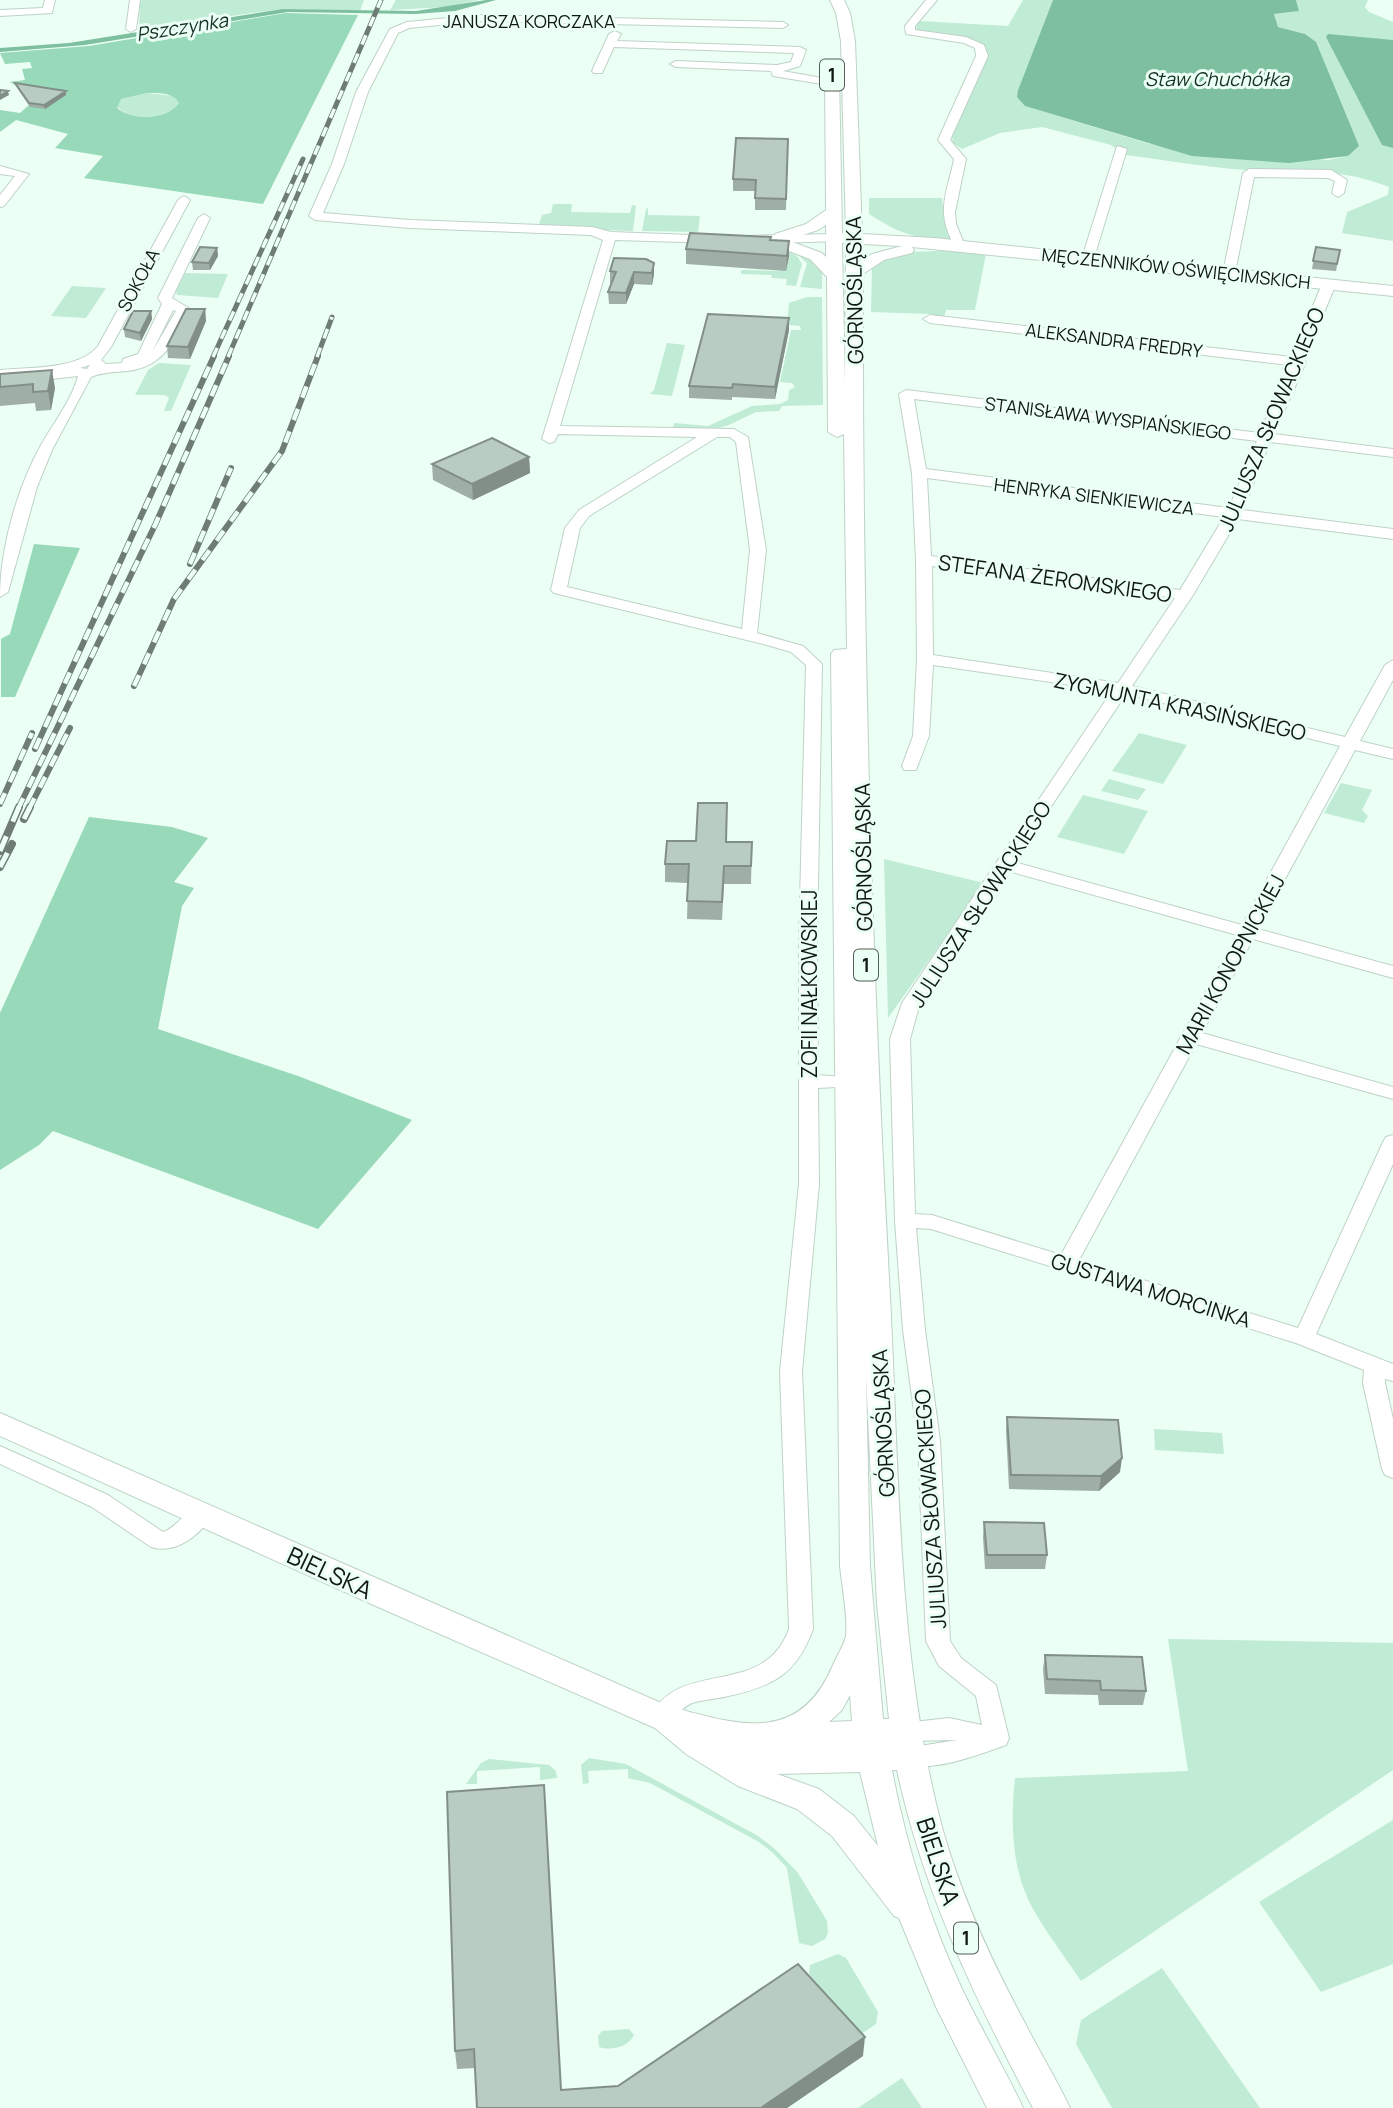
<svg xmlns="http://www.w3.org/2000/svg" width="1393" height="2108" font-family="Manrope,sans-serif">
<rect width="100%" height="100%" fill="#ebfff4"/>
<path fill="#c0ebd5" d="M 143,0 L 364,0 L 360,11 L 281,9 L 139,29 L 140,1 Z
M 396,0 L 479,0 L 446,7 L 390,10 Z
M 1023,0 L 1053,0 L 1018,90 L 1025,106 L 1150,144 L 1328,160 L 1348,156 L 1359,146 L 1305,34 L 1278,27 L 1274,14 L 1299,11 L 1296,0 L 1368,0 L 1365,7 L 1369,12 L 1393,22 L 1393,241 L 1342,233 L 1347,212 L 1388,195 L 1389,187 C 1337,166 1298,174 1245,170 C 1205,167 1165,160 1126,155 L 1111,145 L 1042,127 L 1000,133 L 962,149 L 953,143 L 952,137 L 988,57 C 980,27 939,40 915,31 L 919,21 L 1008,26 Z
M 147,93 L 173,96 L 179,103 C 167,119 131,122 117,107 L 121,99 Z
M 869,198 L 942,198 L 944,217 L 953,241 C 914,237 903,236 869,214 Z
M 553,204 L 572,204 L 571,212 L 630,213 L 632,205 L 636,206 L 633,231 L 538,228 L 542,215 L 551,213 Z
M 648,208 L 648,215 L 700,216 L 698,232 L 642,231 L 646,209 Z
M 784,249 L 797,256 L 802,264 L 796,286 L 786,285 L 787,279 L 771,278 L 772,275 L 741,274 L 741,270 L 786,271 L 789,257 Z
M 967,250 L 986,254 L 975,310 L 946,310 L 944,318 L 931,314 L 871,312 L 872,265 L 910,252 Z
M 793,251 L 808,255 L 822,272 L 822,289 L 800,287 L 807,263 Z
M 185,273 L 228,274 L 218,298 L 177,295 L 176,291 Z
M 72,286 L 106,288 L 86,318 L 51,316 Z
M 807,297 L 822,297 L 823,405 L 782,406 L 779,411 L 756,412 L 729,425 L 710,430 L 677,430 L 673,427 L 674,423 L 708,426 L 752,406 L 780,404 L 788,400 L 789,390 L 795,387 L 792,383 L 780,382 L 791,330 L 801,330 L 800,326 L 787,325 L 789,303 Z
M 667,343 L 685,345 L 672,396 L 650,394 L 654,390 Z
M 159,363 L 191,365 L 171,411 L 164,411 L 169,398 L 165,395 L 135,395 L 148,370 Z
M 1139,733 L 1187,745 L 1163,784 L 1112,771 Z
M 1109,779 L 1146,789 L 1138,800 L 1101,791 Z
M 1341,783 L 1372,790 L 1362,810 L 1368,816 L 1364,823 L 1324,813 Z
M 1083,795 L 1148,811 L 1124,854 L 1057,837 Z
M 884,859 L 984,883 L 888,1018 Z
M 1154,1429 L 1222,1433 L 1224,1454 L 1155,1450 Z
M 1168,1639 L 1393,1643 L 1393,1770 L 1081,1981 C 1064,1955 1036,1920 1025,1892 C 1011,1857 1011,1815 1015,1778 L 1188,1771 Z
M 589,1758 L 626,1764 L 758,1836 L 776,1850 L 798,1873 L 827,1921 L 828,1933 L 825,1939 L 812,1946 L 799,1943 L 787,1868 L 773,1853 L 759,1842 L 650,1783 L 628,1778 L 628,1769 L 588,1771 L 589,1783 L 583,1784 L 581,1765 Z
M 489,1759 L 549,1765 L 556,1771 L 557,1778 L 540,1780 L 540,1767 L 477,1771 L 477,1784 L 466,1784 L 481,1763 Z
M 1393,1820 L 1393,1964 L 1321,1992 L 1259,1902 Z
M 838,1954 L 846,1958 L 878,2012 L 876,2024 L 860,2035 L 829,2009 L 830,1998 L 809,1974 L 810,1965 Z
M 1162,1968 L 1260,2108 L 1112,2108 L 1076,2044 L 1081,2020 Z
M 629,2029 L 634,2035 C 628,2047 612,2051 599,2047 L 598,2036 L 602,2031 Z
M 902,2078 L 922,2108 L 858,2108 Z"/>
<path fill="#97d9b8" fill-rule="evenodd" d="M 286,13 L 358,15 L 263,204 L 84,178 L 103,156 L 55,148 L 68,134 L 16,120 L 0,132 L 0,110 L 20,113 L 29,105 L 18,87 L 10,82 L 25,80 L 22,69 L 32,68 L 30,62 L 5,64 L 0,53 L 89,46 ZM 147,93 C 158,93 173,92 179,103 C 167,120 131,121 117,108 L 121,99 Z
M 34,544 L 80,548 L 15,697 L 1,697 L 1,639 L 10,634 Z
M 89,817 L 172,827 L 208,838 L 174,882 L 194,888 L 182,906 L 158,1029 L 298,1076 L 412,1120 L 318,1229 L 53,1131 L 39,1145 L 0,1170 L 0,1013 Z"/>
<path fill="#7ebf9f" d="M 486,0 L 496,0 L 455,11 L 415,14 L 288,12 L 85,45 L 0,52 L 0,48 L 69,43 L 282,9 L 416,11 Z
M 1053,0 L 1296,0 L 1299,11 L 1274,14 L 1278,27 L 1305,34 L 1316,42 L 1359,146 L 1348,156 L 1289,163 L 1192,156 L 1025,106 L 1017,97 L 1018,90 Z
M 1328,34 L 1393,40 L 1393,148 L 1382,145 L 1326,37 Z"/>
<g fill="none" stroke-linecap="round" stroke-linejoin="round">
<defs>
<path id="minor" d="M 45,0 L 55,0 L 52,13 L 0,16 L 0,10 L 43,8 Z
M 130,0 L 140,0 L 136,29 L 131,32 L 126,29 Z
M 926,0 L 937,0 L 915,26 L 915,30 L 966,37 L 984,45 L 988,56 L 950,140 L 966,159 L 955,212 L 956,224 L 965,246 L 959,250 C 952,247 953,244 950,237 C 937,207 948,190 954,159 L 938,140 L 976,56 L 975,48 L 964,43 L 906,34 L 905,26 Z
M 480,15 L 783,22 L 788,25 L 783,28 L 480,21 L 409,28 L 398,33 L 368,92 L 344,164 L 323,213 L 410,220 L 592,227 L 611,232 L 719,236 L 721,239 L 715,243 L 615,240 L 560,426 L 734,429 L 748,437 L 766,550 L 757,633 L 803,646 L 822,664 L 817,940 L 818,1075 L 855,1078 L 858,1082 L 855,1086 L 818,1088 L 819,1184 L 802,1371 L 813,1629 C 796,1676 771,1687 724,1697 C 714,1699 702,1700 692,1703 C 675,1710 674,1731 653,1724 L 650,1717 C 680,1657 763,1700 789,1629 L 780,1371 L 799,1184 L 799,940 L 806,665 L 791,652 L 767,645 L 554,593 L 551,590 L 565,528 L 579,510 L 697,437 L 558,434 L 554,442 L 549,443 L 542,439 L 603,240 L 591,235 L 410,228 L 315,220 L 309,216 L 332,164 L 356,92 L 390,29 L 407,22 ZM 717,437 L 730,437 L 736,442 L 750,550 L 742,629 L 567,587 L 580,528 L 589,516 Z
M 615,31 L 621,34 L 617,41 L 800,47 L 806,50 L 800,66 L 783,71 L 822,78 L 828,81 L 822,84 L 773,76 L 771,71 L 676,67 L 670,64 L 676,61 L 777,65 L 791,62 L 794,53 L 614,47 L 602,73 L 594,73 L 592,71 L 609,34 Z
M 1117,146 L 1127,149 L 1094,258 L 1088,262 L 1083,261 L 1082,258 Z
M 0,166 L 29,174 L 4,206 L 0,207 L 0,195 L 15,176 L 0,174 Z
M 1249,169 L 1331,170 L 1347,180 L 1344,193 L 1338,197 L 1332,193 L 1335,181 L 1328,178 L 1254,177 L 1235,273 L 1229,277 L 1223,273 L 1243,173 Z
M 184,196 L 190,200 L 111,347 L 101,360 L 106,364 L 122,363 L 123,359 L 138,354 L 162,304 L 158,298 L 198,218 L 204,214 L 210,218 L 172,298 L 190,309 C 176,339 165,366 128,371 C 116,372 103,372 91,377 L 52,450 L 37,487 L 8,592 L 0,597 C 0,549 17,489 40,447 C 52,425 72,400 78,376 L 0,385 L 0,370 C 30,367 79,370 98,346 L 178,200 ZM 173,310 L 176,311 L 152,352 ZM 90,365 L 87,369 L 80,368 Z
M 835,234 L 839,235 L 839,241 L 745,244 L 739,240 L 745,236 Z
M 1329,280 L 1336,284 L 1304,360 L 1306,362 L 1274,434 L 1393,449 L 1393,457 L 1270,442 L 1243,510 L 1393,529 L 1393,539 L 1238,519 L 1193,595 L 1132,686 L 1345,737 L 1385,665 L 1393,660 L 1393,680 L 1360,741 L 1393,749 L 1393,759 L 1355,750 L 1258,929 L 1393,966 L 1393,978 L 1253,939 L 1202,1033 L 1393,1087 L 1393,1099 L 1196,1044 L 1079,1260 L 1298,1328 L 1383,1142 L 1386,1137 L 1393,1135 L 1393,1164 L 1316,1334 L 1393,1364 L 1393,1381 L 1385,1379 L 1385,1383 L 1393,1419 L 1393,1478 L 1385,1475 L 1382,1469 L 1363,1383 L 1364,1370 L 1296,1343 L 931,1229 L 916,1228 L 925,1330 L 940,1441 L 950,1641 L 961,1658 L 996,1685 L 1009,1738 L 1006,1745 C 977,1755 930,1774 900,1763 L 897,1756 L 900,1749 L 958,1740 L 905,1741 L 896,1738 L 893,1731 L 896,1724 L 949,1718 L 982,1725 L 976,1696 L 939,1666 L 926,1641 L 918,1441 L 903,1330 L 895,1221 L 890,1039 L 902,1003 L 1112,691 L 933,665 L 929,736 L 916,770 L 904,770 L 902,766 L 913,736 L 917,659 L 916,560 L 912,473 L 899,394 L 906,390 L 1260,433 L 1289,365 L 930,323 L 923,319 L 930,315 L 1292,357 L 1322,284 ZM 914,399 L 1257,441 L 1229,508 L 926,469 ZM 927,478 L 1224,517 L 1180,590 L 931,556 ZM 932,566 L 1175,598 L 1118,683 L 933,655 ZM 1126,694 L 1340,746 L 1242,925 L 1014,862 ZM 1008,871 L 1237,935 L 1061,1255 L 932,1215 L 915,1214 L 910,1039 L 920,1003 Z
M 0,1446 L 108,1495 L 163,1532 C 181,1526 190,1500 210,1507 L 213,1513 C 202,1534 176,1555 151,1547 L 92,1507 L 0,1464 Z"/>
<path id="major" d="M 830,0 L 844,0 L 850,13 L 855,41 L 862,234 L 934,238 L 1393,286 L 1393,296 L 912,247 L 914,250 L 912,253 L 884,260 L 863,274 C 862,614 871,956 890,1296 C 899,1469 897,1659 942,1827 C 961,1896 992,1962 1026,2025 C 1040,2053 1057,2080 1070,2108 L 1033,2108 C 975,1999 923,1891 897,1770 L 892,1770 C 906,1845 930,1920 962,1989 C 981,2029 1004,2067 1023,2108 L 987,2108 L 936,2007 L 899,1918 L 894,1916 L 832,1836 L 797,1809 L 738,1786 L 686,1754 L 655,1728 L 369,1603 L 0,1436 L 0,1413 L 668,1706 C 735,1724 799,1747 833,1665 C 837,1656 844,1645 846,1636 C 848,1617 842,1586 840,1566 L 831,654 L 834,650 L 847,649 L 844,434 L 837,437 L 828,432 L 827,277 L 810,259 L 781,248 L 779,245 L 781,242 L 773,237 L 775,234 L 806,224 L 826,210 L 825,73 L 832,69 L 839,73 L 842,233 L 846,234 L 841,41 L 836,13 ZM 826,225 L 826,257 L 822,253 L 787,240 L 818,230 ZM 842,243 L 846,243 L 845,383 ZM 862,244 L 902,246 L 872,254 L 863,260 ZM 866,1375 L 877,1604 L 889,1719 L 883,1719 L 870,1566 ZM 850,1695 L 852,1721 L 829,1722 L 842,1710 ZM 860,1772 L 878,1846 L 854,1816 L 819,1789 L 777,1774 Z"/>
</defs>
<use href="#minor" stroke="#bed2c7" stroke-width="2"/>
<use href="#major" stroke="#bed2c7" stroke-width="2"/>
<use href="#minor" fill="#fff" fill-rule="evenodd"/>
<use href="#major" fill="#fff" fill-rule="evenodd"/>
<defs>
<path id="rail-far2" d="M 213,357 L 303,159
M 228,357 L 381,0
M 317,357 L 332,317"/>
<path id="rail-far1" d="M 190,564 L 231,468
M 134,686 L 174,599 L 282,451 L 318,356
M 35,749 L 214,356
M 0,804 L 32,733
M 18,809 L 156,523 L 229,356
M 29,809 L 70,728"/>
<path id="rail" d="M 24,819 L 30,807
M 0,851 L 19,807
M 0,867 L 12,844"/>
</defs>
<use href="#rail-far2" stroke="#6f7c75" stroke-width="5"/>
<use href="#rail-far1" stroke="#6f7c75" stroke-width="6"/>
<use href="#rail" stroke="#6f7c75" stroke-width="8"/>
<use href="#rail-far2" stroke="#ebfff4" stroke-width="3.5" stroke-dasharray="10" stroke-linecap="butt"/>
<use href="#rail-far1" stroke="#ebfff4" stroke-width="4.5" stroke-dasharray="12" stroke-linecap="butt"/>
<use href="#rail" stroke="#ebfff4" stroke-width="5" stroke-dasharray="16" stroke-linecap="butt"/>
</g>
<path fill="#9fafa7" d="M 15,83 L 66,91 L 66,95 L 45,109 L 30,107 L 16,86 Z
M 788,139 L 786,210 L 755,210 L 755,191 L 733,191 L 733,179 Z
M 770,240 L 789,241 L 789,256 L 786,271 L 686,264 L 686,249 Z
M 1316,247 L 1340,250 L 1336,271 L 1312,269 Z
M 217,248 L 218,256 L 210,270 L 193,270 L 192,262 Z
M 614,258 L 654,274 L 652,285 L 634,284 L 626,304 L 609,304 L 608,292 L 612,283 L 610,283 L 610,271 Z
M 205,309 L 206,321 L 190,359 L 168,358 L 167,346 Z
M 151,311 L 152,319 L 141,341 L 125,337 L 124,329 Z
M 789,318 L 789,330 L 775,399 L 732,397 L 732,400 L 689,398 L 689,386 Z
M 0,374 L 55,388 L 51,410 L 36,411 L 35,403 L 0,406 Z
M 529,457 L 530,473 L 473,500 L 433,480 L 432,464 Z
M 727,842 L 752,842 L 751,884 L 724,884 L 722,920 L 687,919 L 688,883 L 665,882 L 665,864 Z
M 1007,1417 L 1120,1472 L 1099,1491 L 1009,1489 L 1006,1431 Z
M 984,1522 L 1047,1555 L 1045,1569 L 985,1569 L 983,1537 Z
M 1045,1655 L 1146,1691 L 1143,1705 L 1099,1705 L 1098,1695 L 1045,1694 L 1043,1669 Z
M 447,1792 L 561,2090 L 618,2086 L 863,2056 L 787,2108 L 477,2108 L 475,2068 L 457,2069 L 455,2051 Z"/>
<path fill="#828f88" d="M 8,91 L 9,95 L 0,100 L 0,96 Z
M 66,91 L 66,95 L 45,109 L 44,105 Z
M 789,241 L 789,256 L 786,271 L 787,256 Z
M 217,248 L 218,256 L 210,270 L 209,263 Z
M 654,263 L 654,274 L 652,285 L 652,273 Z
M 634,272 L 634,284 L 626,304 L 626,293 Z
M 205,309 L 206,321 L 190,359 L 188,347 Z
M 151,311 L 152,319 L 141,341 L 140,333 Z
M 789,318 L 789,330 L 775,399 L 775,387 Z
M 52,370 L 55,388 L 51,410 L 48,391 Z
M 529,457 L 530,473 L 473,500 L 472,484 Z
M 1122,1458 L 1120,1472 L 1099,1491 L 1101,1476 Z
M 865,2037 L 863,2056 L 787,2108 L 761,2108 Z"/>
<path fill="#b9ccc2" stroke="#828f88" stroke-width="2" d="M 15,83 L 66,91 L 44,105 L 29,103 Z
M 0,90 L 8,91 L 0,96 Z
M 736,138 L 788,139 L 786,199 L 755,198 L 756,180 L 733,179 Z
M 690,233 L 771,237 L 770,240 L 789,241 L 787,256 L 686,249 Z
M 200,247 L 217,248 L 209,263 L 192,262 Z
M 1316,247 L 1340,250 L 1337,264 L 1313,261 Z
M 614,258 L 646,259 L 654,263 L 652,273 L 634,272 L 626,293 L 608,292 L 616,272 L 610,271 Z
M 186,309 L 205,309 L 188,347 L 167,346 Z
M 133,311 L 151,311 L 140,333 L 124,329 Z
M 708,314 L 789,318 L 775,387 L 733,384 L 732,388 L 689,386 Z
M 52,370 L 48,391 L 33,392 L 33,384 L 0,387 L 0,374 Z
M 492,438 L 529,457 L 472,484 L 432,464 Z
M 698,803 L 727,803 L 726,842 L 752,842 L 751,866 L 724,866 L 722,902 L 687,901 L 689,864 L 665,864 L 667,841 L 696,841 Z
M 1007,1417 L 1118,1420 L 1122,1458 L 1101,1476 L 1011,1475 Z
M 984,1522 L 1044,1523 L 1047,1555 L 987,1555 Z
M 1045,1655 L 1142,1657 L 1146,1691 L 1101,1690 L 1100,1681 L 1047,1679 Z
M 544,1785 L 561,2090 L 618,2086 L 798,1964 L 865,2037 L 761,2108 L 477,2108 L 474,2049 L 455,2051 L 447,1792 Z"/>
<g text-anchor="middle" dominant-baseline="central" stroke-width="6" stroke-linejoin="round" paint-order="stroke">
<g font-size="18" fill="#111814" stroke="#ebfff4">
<text x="529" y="21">JANUSZA KORCZAKA</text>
<text transform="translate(1176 268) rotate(6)">MĘCZENNIKÓW OŚWIĘCIMSKICH</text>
<text transform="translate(138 280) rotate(-62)">SOKOŁA</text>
<text transform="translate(1114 340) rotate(7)">ALEKSANDRA FREDRY</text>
<text transform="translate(1108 418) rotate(7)">STANISŁAWA WYSPIAŃSKIEGO</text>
<text transform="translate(1094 496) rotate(7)">HENRYKA SIENKIEWICZA</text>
</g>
<g font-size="19" font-style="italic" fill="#143225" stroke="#ebfff4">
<text transform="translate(182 27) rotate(-9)">Pszczynka</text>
<text x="1217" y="79">Staw Chuchółka</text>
</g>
<g fill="#ebfff4" stroke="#525d57" stroke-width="2">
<rect x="820" y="59.5" width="24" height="31" rx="5"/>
<rect x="854" y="949.5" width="24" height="31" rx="5"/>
<rect x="954" y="1922.5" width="24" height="31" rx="5"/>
</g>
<g font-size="19" font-weight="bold" fill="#111814">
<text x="832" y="75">1</text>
<text x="866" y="965">1</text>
<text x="966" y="1938">1</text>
</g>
<g font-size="21" fill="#111814" stroke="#ebfff4">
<text transform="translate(854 290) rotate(-91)">GÓRNOŚLĄSKA</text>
<text transform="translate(1271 419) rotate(-67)">JULIUSZA SŁOWACKIEGO</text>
<text transform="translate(1055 578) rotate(8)">STEFANA ŻEROMSKIEGO</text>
<text transform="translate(1180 706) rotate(12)">ZYGMUNTA KRASIŃSKIEGO</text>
<text transform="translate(863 857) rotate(-91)">GÓRNOŚLĄSKA</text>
<text transform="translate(980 904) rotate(-57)">JULIUSZA SŁOWACKIEGO</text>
<text transform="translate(1230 964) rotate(-61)">MARII KONOPNICKIEJ</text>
<text transform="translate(809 984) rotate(-90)">ZOFII NAŁKOWSKIEJ</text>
<text transform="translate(1151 1290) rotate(17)">GUSTAWA MORCINKA</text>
<text transform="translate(883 1423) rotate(-93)">GÓRNOŚLĄSKA</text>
<text transform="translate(930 1509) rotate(-94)">JULIUSZA SŁOWACKIEGO</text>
</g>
<g font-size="24" fill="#111814" stroke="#ebfff4">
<text transform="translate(330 1572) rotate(25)">BIELSKA</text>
<text transform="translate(939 1861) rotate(72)">BIELSKA</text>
</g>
</g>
</svg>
